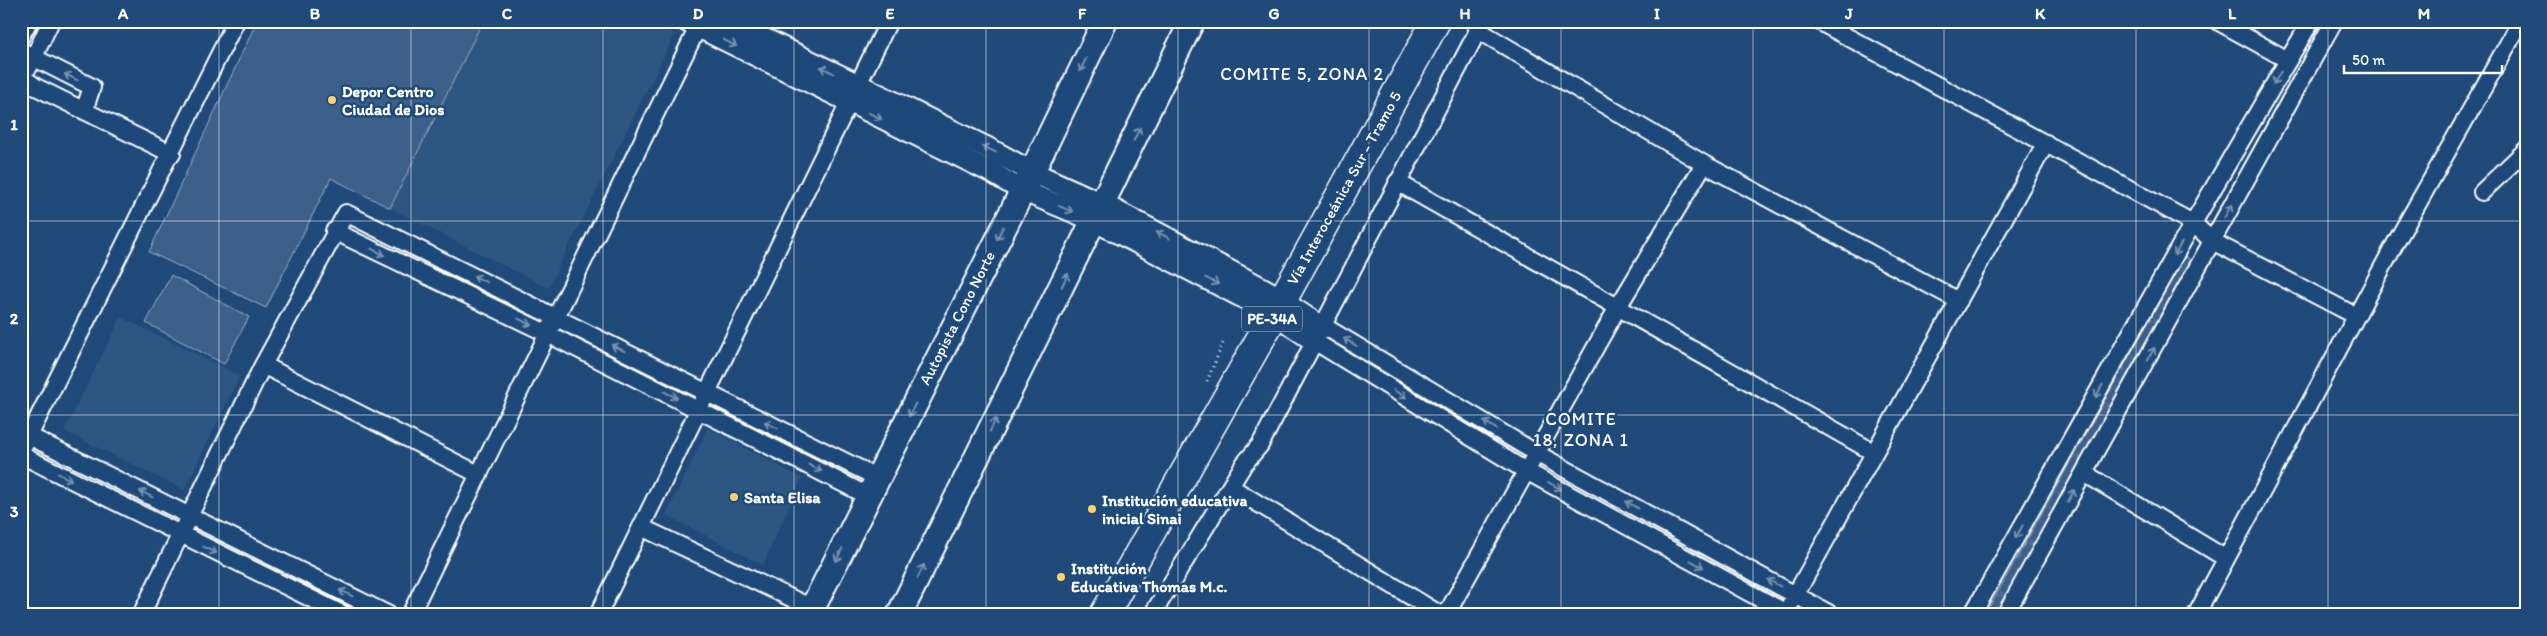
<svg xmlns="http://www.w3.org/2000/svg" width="2547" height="636" font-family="Itim,sans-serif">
<defs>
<pattern id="grass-tufts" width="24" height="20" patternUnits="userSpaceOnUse" patternTransform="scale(1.25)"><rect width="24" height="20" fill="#3c618b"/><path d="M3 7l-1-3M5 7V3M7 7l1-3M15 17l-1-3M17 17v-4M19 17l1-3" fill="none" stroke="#59799c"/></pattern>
</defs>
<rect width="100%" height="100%" fill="#1f4a7a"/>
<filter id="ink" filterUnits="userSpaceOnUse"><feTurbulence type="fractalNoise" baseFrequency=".02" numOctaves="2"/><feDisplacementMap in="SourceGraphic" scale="10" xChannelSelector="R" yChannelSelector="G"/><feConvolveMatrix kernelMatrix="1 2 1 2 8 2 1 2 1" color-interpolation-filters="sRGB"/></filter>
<g filter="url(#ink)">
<path fill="#2e5683" d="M 483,21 L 649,21 L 675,34 L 548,288 L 390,208 Z
M 121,317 L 240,376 L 184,490 L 64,431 Z
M 708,428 L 802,478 L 763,565 L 666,515 Z"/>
<path fill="url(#grass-tufts)" stroke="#9eb0c5" d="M 2185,256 L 2191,260 L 1995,615 L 1985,615 Z"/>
<path fill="#3c618b" stroke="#9eb0c5" d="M 257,21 L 483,21 L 390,208 L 331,178 L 266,308 L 149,252 Z
M 171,275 L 249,317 L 224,364 L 146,323 Z"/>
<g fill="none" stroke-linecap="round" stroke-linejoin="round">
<defs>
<path id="minor" d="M 1474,21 L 1478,30 L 1704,164 L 1959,301
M 1818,21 L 2193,223 L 2212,241 L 2356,316
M 2217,21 L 2288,60
M 21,36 L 29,21
M 21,51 L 92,87 L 84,111
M 29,67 L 51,21
M 21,76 L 36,87 L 172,154
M 1397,182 L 1873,452
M 2482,192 L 2526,150
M 334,231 L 546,333 L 868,496
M 1283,299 L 1322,325 L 1536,453 L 1832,615
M 1314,341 L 1526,471 L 1790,615
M 263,365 L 478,474
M 21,432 L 389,615
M 21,452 L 236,21
M 21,455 L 344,615
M 2084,473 L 2225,558
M 1231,487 L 1441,615
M 641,527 L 812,608
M 1791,603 L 2046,143
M 141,615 L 263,365 L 346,213 L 878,478
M 410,615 L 701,21
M 598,615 L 889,21
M 1152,615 L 1244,464 L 1260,445 L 1483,21
M 1446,615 L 1618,307 L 1704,164
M 1972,615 L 2193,223 L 2311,21
M 2005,615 L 2334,21
M 2196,615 L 2395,244 L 2521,21"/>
<path id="tertiary" d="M 686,21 L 991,172 L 1021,190 L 1095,221 L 1275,314 L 1314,341
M 728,21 L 990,149 L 1032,172 L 1103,204 L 1283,299"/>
<path id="secondary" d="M 809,615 L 1032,172 L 1105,21
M 899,615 L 1192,21"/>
<path id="trunk" d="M 1104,615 L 1283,299 L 1436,21"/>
</defs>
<use href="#minor" stroke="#fff" stroke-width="20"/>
<use href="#tertiary" stroke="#fff" stroke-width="24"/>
<use href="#secondary" stroke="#fff" stroke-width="28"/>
<use href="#trunk" stroke="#fff" stroke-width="31"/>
<path stroke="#fff" stroke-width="3" stroke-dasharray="1 4" stroke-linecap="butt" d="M 1207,381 L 1223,343"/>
<use href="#minor" stroke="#1f4a7a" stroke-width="16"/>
<use href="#tertiary" stroke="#1f4a7a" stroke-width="20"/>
<use href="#secondary" stroke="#1f4a7a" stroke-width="24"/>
<use href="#trunk" stroke="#1f4a7a" stroke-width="28"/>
</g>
<defs><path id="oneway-shaft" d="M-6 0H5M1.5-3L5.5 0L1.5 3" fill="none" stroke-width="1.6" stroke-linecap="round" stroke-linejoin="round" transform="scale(1.25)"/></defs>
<g stroke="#7992af">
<use href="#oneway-shaft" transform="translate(730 43) rotate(27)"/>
<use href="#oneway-shaft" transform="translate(1083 65) rotate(116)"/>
<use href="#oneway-shaft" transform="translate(827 70) rotate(-154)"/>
<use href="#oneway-shaft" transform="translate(71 77) rotate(-154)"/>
<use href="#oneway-shaft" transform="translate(2277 78) rotate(120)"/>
<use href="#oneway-shaft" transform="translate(875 116) rotate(26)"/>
<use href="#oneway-shaft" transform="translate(1137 134) rotate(-64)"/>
<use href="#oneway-shaft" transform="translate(989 149) rotate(-154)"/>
<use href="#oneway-shaft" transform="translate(1066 209) rotate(23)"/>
<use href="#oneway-shaft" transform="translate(2228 211) rotate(-61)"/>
<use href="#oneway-shaft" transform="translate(1000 233) rotate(117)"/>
<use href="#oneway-shaft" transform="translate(1163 235) rotate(-152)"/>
<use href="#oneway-shaft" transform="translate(2178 249) rotate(119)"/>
<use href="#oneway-shaft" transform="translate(378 252) rotate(26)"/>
<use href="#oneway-shaft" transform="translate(480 279) rotate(-154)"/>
<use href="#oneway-shaft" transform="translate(1065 280) rotate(-64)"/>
<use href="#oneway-shaft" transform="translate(1212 281) rotate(27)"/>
<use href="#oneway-shaft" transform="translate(525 322) rotate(26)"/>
<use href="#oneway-shaft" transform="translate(1350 342) rotate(-149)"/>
<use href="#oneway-shaft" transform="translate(618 348) rotate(-154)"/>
<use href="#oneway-shaft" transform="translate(2151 354) rotate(-61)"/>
<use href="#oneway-shaft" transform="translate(2099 391) rotate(119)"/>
<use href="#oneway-shaft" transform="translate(1400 394) rotate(31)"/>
<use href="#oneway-shaft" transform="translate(671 395) rotate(27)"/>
<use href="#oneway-shaft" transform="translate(912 410) rotate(117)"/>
<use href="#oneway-shaft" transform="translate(771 425) rotate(-153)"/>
<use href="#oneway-shaft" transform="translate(993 425) rotate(-64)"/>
<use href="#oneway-shaft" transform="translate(1490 425) rotate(-149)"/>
<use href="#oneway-shaft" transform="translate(815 468) rotate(27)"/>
<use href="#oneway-shaft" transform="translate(65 477) rotate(27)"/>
<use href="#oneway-shaft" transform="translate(1555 486) rotate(29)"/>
<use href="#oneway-shaft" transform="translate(146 494) rotate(-153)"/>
<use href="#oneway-shaft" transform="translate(2071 496) rotate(-61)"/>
<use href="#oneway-shaft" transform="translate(1632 505) rotate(-151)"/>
<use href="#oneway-shaft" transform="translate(2019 532) rotate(119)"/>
<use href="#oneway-shaft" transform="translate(210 550) rotate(26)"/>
<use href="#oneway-shaft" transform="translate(839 555) rotate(116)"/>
<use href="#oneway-shaft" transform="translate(1697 564) rotate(29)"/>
<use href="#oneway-shaft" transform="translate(921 571) rotate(-64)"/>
<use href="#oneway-shaft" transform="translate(1774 583) rotate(-151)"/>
<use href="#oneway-shaft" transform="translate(346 593) rotate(-154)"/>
</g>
</g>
<path fill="none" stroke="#fff" stroke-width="1" stroke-opacity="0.55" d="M 219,21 L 219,615M 411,21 L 411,615M 603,21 L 603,615M 794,21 L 794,615M 986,21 L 986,615M 1178,21 L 1178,615M 1369,21 L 1369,615M 1561,21 L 1561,615M 1753,21 L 1753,615M 1944,21 L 1944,615M 2136,21 L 2136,615M 2328,21 L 2328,615M 21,221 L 2526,221M 21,415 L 2526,415"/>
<g fill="#ffd166" stroke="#1f4a7a" stroke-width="2">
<circle cx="332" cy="100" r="5"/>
<circle cx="734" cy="497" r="5"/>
<circle cx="1092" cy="509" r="5"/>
<circle cx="1061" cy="577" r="5"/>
</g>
<g text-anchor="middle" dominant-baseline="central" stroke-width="5" stroke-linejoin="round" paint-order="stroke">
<rect fill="#1f4a7a" stroke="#bcc9d7" stroke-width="1" x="1242" y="306.5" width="60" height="25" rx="4"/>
<g font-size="15" font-weight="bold" fill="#fff">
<text x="1272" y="319">PE-34A</text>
</g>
<g font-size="16" font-weight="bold" fill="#fff" stroke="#1f4a7a" text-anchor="start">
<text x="342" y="91">Depor Centro<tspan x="342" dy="18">Ciudad de Dios</tspan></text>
<text x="744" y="497">Santa Elisa</text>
<text x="1102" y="500">Institución educativa<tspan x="1102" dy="18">inicial Sinai</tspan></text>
<text x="1071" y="568">Institución<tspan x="1071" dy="18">Educativa Thomas M.c.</tspan></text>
</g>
<g font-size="16" fill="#fff" stroke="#1f4a7a">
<text transform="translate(1344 188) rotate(-61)">Vía Interoceánica Sur - Tramo 5</text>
<text transform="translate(957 318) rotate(-63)">Autopista Cono Norte</text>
</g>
<g font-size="18" letter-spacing="1" fill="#fff" stroke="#1f4a7a">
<text x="1302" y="74">COMITE 5, ZONA 2</text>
<text x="1581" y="419">COMITE<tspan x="1581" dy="21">18, ZONA 1</tspan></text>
</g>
</g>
<rect width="2547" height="636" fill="none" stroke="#1f4a7a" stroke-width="55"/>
<path d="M2344 65v8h158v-8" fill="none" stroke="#ffffff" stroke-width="2.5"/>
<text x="2352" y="65" font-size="15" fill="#ffffff" stroke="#1f4a7a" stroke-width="4" paint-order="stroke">50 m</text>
<rect x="28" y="28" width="2492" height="580" fill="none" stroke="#fff" stroke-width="2"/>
<g font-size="16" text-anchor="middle" font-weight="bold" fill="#fff">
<text x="123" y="19">A</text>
<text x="315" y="19">B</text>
<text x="507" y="19">C</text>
<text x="698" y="19">D</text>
<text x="890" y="19">E</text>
<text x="1082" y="19">F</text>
<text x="1274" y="19">G</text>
<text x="1465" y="19">H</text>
<text x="1657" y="19">I</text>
<text x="1849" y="19">J</text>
<text x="2040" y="19">K</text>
<text x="2232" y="19">L</text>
<text x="2424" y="19">M</text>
<text x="14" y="130">1</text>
<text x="14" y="324">2</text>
<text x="14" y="517">3</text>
</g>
</svg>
